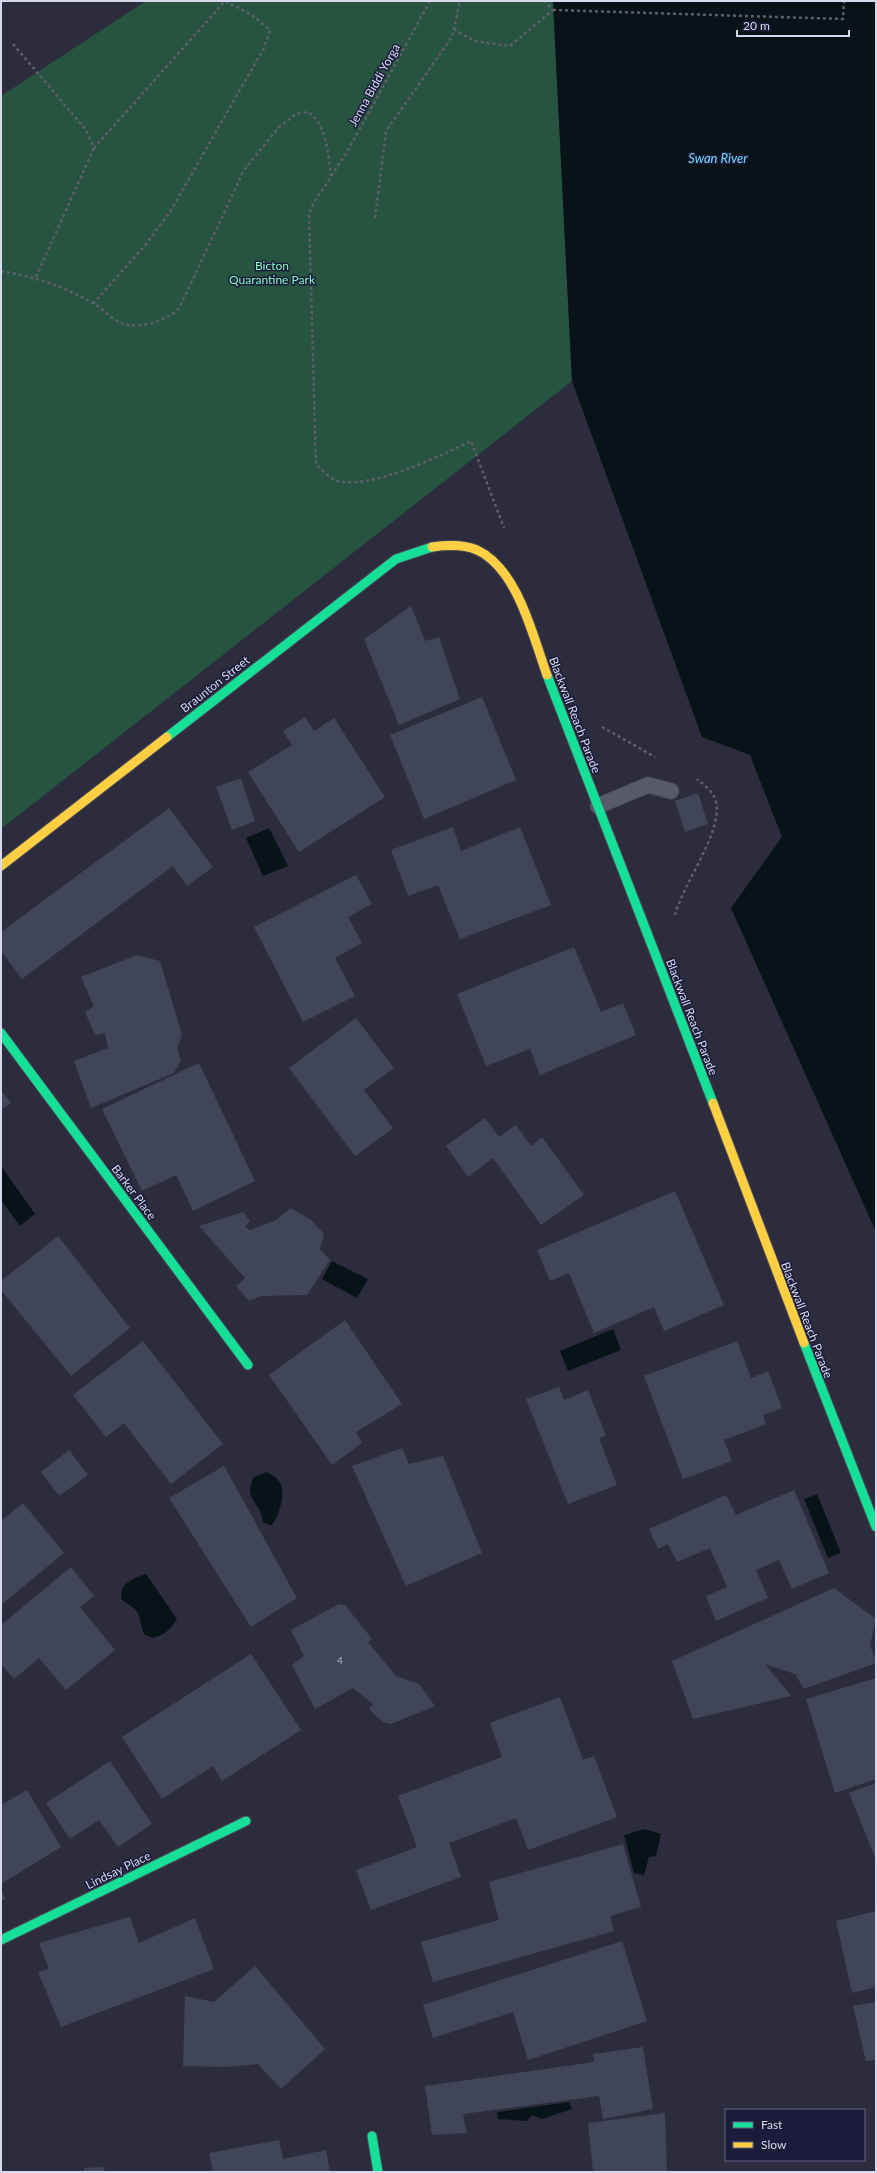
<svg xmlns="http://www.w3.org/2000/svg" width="877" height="2173" font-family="Lato,sans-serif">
<rect width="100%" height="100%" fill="#2c2c3d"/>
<path fill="#265441" d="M 146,1 L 553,1 L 572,381 L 1,829 L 1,96 Z"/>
<path fill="#081318" d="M 553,1 L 876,1 L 876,1232 L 731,908 L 782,837 L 750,755 L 702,737 L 572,381 Z
M 269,828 L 288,866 L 263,876 L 246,838 Z
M 1,1166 L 35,1214 L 20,1226 L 1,1200 Z
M 332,1261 L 368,1279 L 357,1298 L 322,1279 Z
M 613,1329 L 621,1350 L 568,1371 L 560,1351 Z
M 267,1472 C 272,1475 277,1477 280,1483 C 286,1494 279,1517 271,1526 L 263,1522 C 261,1502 242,1499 254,1477 Z
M 817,1494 L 841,1553 L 828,1558 L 804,1499 Z
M 146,1574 L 177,1619 C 170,1630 165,1635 152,1638 L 144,1634 C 136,1610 144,1615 122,1600 C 118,1584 133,1578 146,1574 Z
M 645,1829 L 661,1834 L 656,1856 L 649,1857 L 644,1875 L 634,1873 L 624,1835 Z
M 569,2102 L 572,2109 L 542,2119 L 532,2115 L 527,2121 L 498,2119 L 497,2112 Z"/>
<path fill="#404658" d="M 411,606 L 425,641 L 439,637 L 460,699 L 399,725 L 364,639 Z
M 482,697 L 516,780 L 424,819 L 390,735 Z
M 305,717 L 314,731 L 334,718 L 385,797 L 299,852 L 248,772 L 292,745 L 283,731 Z
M 241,778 L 255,821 L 232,830 L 216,787 Z
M 698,793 L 708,824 L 685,832 L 675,801 Z
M 169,808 L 213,867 L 187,886 L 173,866 L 22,979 L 1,951 L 1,932 Z
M 453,827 L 461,851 L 520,827 L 551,905 L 460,939 L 438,885 L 408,896 L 391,850 Z
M 356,875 L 372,904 L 348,917 L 362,943 L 335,958 L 355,996 L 303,1022 L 254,927 Z
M 574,947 L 601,1012 L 623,1003 L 636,1035 L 540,1075 L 530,1049 L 486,1066 L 457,994 Z
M 137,955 L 160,961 L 182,1035 L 177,1048 L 181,1060 L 174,1073 L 91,1108 L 74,1061 L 108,1048 L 105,1033 L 95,1035 L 85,1012 L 94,1006 L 81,977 Z
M 356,1018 L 394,1068 L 364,1090 L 393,1128 L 355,1156 L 289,1068 Z
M 199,1063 L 255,1181 L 193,1211 L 176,1175 L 142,1191 L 102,1109 Z
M 1,1090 L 11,1103 L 1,1110 Z
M 485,1118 L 499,1137 L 516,1125 L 531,1146 L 542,1137 L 584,1195 L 541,1225 L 493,1158 L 468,1177 L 446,1146 Z
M 675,1191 L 724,1305 L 664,1331 L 654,1307 L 594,1333 L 569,1273 L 550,1281 L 537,1250 Z
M 291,1208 L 311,1220 L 324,1234 L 320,1249 L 330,1260 L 307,1295 L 261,1296 L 249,1301 L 236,1286 L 245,1278 L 199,1226 L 243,1212 L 250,1221 L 245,1227 L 250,1230 L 276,1220 Z
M 58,1236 L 130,1328 L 71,1376 L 1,1290 L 1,1281 Z
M 345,1320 L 402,1404 L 356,1432 L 362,1443 L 332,1465 L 269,1375 Z
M 143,1341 L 223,1444 L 171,1484 L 124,1423 L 106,1437 L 73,1395 Z
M 737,1341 L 751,1378 L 768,1371 L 782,1408 L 763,1415 L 766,1424 L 724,1440 L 732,1461 L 683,1479 L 644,1376 Z
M 559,1387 L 564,1400 L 588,1390 L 606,1436 L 599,1438 L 617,1485 L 568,1504 L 526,1399 Z
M 402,1448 L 409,1464 L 443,1456 L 482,1553 L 406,1586 L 352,1466 Z
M 69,1450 L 88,1475 L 59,1496 L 41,1472 Z
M 224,1466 L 297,1598 L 251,1627 L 169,1498 Z
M 794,1490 L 829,1573 L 792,1589 L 779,1560 L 756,1570 L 768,1598 L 716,1621 L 706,1596 L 727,1587 L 710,1548 L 677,1562 L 668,1544 L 658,1549 L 649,1529 L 726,1495 L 736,1515 Z
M 23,1503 L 64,1553 L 1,1605 L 1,1521 Z
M 71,1567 L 94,1596 L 80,1607 L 115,1650 L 66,1690 L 39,1658 L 14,1679 L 1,1664 L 1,1625 Z
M 834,1588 L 876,1619 L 870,1645 L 876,1663 L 804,1689 L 795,1674 L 765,1664 L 791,1696 L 693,1719 L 672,1661 Z
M 339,1604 L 345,1605 L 372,1639 L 368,1642 L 396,1676 L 419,1684 L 435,1706 L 391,1724 L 383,1722 L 369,1709 L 373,1704 L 353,1688 L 315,1709 L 292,1665 L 304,1656 L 291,1630 Z
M 251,1654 L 301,1730 L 222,1781 L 213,1766 L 162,1799 L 122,1737 Z
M 876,1678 L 876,1779 L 835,1793 L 806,1699 Z
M 560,1697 L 583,1760 L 594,1756 L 617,1817 L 528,1850 L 516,1818 L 449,1843 L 461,1877 L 371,1910 L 356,1870 L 417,1847 L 398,1796 L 502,1757 L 490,1723 Z
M 110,1761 L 152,1824 L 118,1847 L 99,1820 L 70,1839 L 46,1803 Z
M 876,1783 L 876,1860 L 849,1793 Z
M 27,1790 L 61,1847 L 1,1884 L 1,1805 Z
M 623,1844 L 641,1907 L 610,1916 L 614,1931 L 433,1982 L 421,1942 L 499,1920 L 489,1882 Z
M 1,1891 L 6,1899 L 1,1901 Z
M 876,1911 L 876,1987 L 852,1993 L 836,1921 Z
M 130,1917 L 139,1943 L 195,1918 L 214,1969 L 61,2027 L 38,1972 L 49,1969 L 39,1943 Z
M 622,1941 L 647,2021 L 528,2060 L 513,2012 L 433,2038 L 423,2005 Z
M 255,1966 L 325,2049 L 281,2089 L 258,2064 L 225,2067 L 183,2066 L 185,1996 L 214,2002 Z
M 876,2002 L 876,2060 L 866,2061 L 853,2006 Z
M 643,2047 L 653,2109 L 603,2119 L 599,2096 L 463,2114 L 467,2133 L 432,2135 L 425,2086 L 594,2062 L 593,2054 Z
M 665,2113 L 667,2172 L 593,2172 L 588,2123 Z
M 279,2140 L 283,2159 L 326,2150 L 330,2172 L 213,2172 L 209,2153 Z
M 104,2167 L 105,2172 L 84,2172 L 84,2168 Z"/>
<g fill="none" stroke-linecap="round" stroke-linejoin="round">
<defs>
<path id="lane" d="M 598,806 L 648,785 L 671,791"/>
<path id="fast" d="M 547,675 L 713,1103
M 167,737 L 396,559 L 432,547
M 1,1033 L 248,1365
M 804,1343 L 876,1527
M 1,1940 L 246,1821
M 372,2136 L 378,2172"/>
<path id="slow" d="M 432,547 C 447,545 463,544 477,550 C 518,569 533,637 547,675
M 1,866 L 167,737
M 713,1103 L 804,1343"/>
</defs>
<use href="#lane" stroke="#484958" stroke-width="17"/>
<use href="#fast" stroke="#484958" stroke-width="11"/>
<use href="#slow" stroke="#484958" stroke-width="11"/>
<path stroke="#5e5f6b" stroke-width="2.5" stroke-dasharray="3 3" stroke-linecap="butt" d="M 430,1 L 347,152 L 313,204 L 309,215 L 316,465 C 322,469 329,478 335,480 C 366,492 443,455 471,441 L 504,528
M 553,10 L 843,19 L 844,1
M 454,29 L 474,41 L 510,46 L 553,10 L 545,1
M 13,44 L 86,130 L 94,148 L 225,1 L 252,15 L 270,30 L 264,48 L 170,212 L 146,244 L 94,303
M 375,218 L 386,131 L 452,37 L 460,1
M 1,271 C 35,277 63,286 93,303 C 104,309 115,324 129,325 C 143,327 164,321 175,312 C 180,308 183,299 186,294 L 244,170 L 279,127 L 296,114 L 308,112 C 327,124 328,155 331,176
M 36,277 L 94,148
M 602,727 L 655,757
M 675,915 C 683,884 723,831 716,802 C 714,792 704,785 697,779"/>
<use href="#lane" stroke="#595a67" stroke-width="15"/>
<use href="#fast" stroke="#16e098" stroke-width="9"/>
<use href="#slow" stroke="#ffcf43" stroke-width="9"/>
</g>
<g text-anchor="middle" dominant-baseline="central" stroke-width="3" stroke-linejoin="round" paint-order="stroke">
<g font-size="10" fill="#b0b4c8">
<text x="340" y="1660">4</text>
</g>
<g font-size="12" fill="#d6d9ee" stroke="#1b1b3a">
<text transform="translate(374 85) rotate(-61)">Jenna Biddi Yorga</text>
<text transform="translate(215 684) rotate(-38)">Braunton Street</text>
<text transform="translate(575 715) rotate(69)">Blackwall Reach Parade</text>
<text transform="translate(692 1017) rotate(69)">Blackwall Reach Parade</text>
<text transform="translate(134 1192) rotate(53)">Barker Place</text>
<text transform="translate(807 1320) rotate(69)">Blackwall Reach Parade</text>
<text transform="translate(118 1870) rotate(-26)">Lindsay Place</text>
</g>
<g font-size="12" fill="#86f8c0" stroke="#1b1b3a">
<text x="272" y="265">Bicton<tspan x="272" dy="14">Quarantine Park</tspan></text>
</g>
<g font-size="13" font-style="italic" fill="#71d7f7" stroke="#1b1b3a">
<text x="718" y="158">Swan River</text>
</g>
</g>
<rect width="877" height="2173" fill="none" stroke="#d6d9ee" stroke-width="4"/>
<rect x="725" y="2109" width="140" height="52" fill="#1b1b3a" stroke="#666782"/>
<rect x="733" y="2122" width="20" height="6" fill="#16e098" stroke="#666782"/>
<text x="761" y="2129" font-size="12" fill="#d6d9ee">Fast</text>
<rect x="733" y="2142" width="20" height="6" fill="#ffcf43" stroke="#666782"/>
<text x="761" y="2149" font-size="12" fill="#d6d9ee">Slow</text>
<path d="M737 30v6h112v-6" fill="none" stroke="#d6d9ee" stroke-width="2"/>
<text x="743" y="30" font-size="12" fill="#d6d9ee" stroke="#1b1b3a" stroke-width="3" paint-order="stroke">20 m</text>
</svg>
